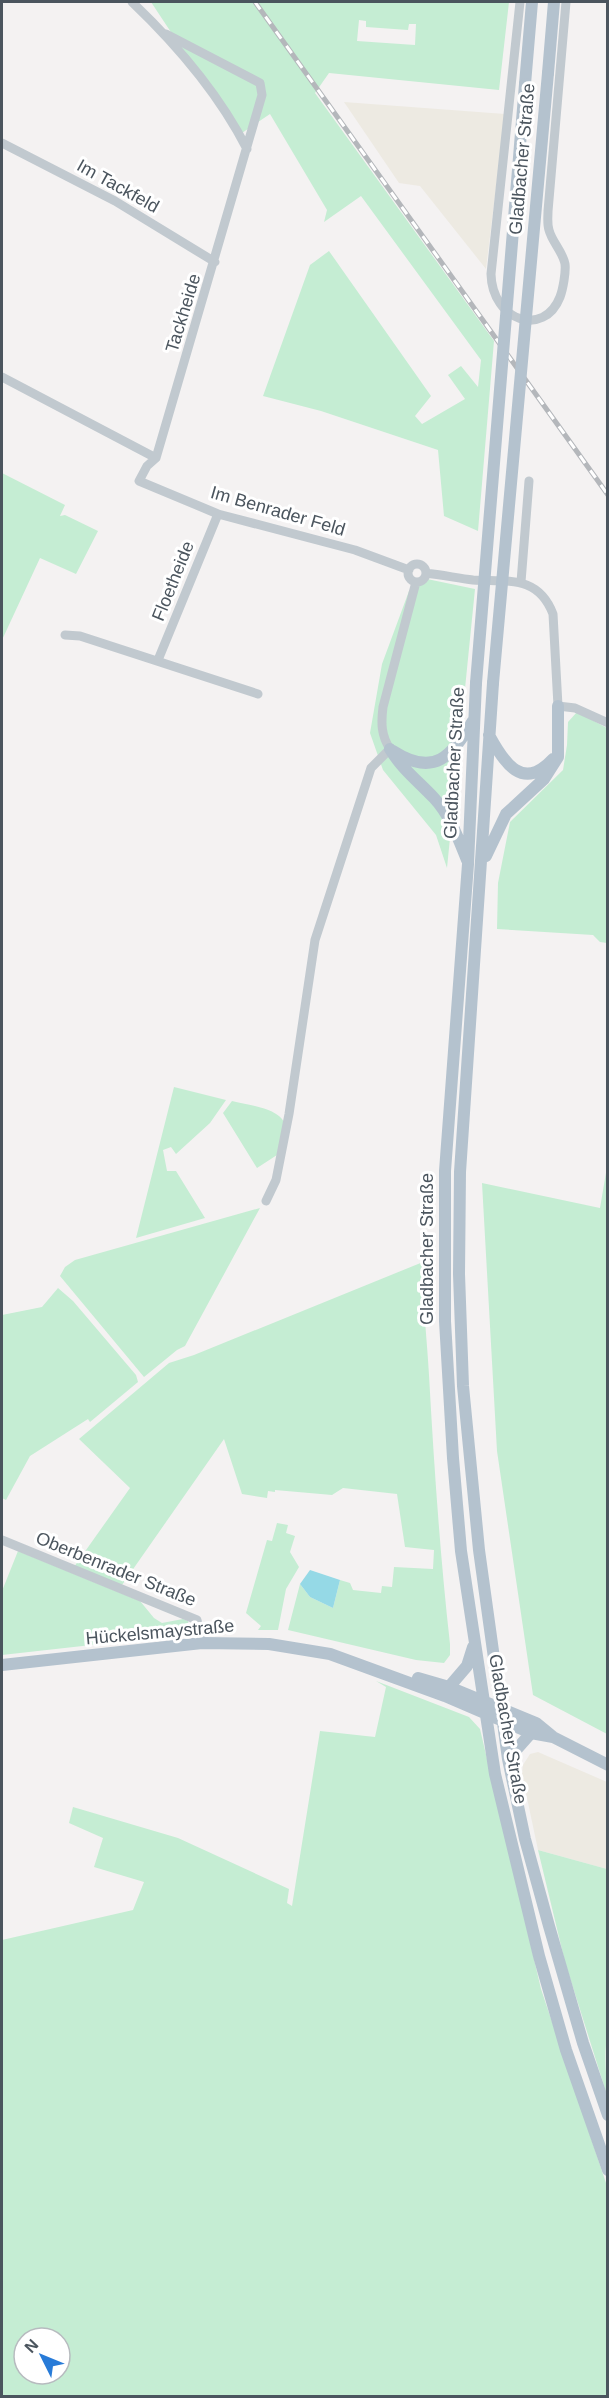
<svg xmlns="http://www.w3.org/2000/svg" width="609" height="2398" font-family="Arial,sans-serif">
<rect width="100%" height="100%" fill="#f4f2f2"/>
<path fill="#edeae2" d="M 344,102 L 505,114 L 486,269 L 420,186 L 399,183 Z
M 538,1752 L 607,1782 L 607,1869 L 538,1850 L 522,1774 L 523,1765 L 530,1754 Z"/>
<path fill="#c5edd3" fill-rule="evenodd" d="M 151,2 L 509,2 L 499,90 L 329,73 L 315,93 L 494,341 L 478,531 L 444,516 L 438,450 L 321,411 L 263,396 L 310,265 L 329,251 L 431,396 L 415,416 L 422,424 L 465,399 L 448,375 L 461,366 L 478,387 L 481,360 L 361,196 L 324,222 L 327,210 L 270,114 L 239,135 ZM 359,20 L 366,21 L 366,27 L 408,30 L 409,24 L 416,24 L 415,45 L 357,41 Z
M 2,473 L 65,505 L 60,516 L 65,515 L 98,531 L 76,574 L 40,558 L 2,640 Z
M 427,579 L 475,589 L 447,868 L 436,835 L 383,770 L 370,733 L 382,664 L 409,591 Z
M 577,712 L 607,728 L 607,943 L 600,942 L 593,935 L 497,929 L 498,883 L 510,822 L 563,770 L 567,745 L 568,722 Z
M 174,1087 L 226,1100 L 210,1123 L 176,1154 L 171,1147 L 163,1150 L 167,1171 L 176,1171 L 205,1218 L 136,1238 Z
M 232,1101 C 247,1105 276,1107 284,1122 L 277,1155 L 257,1168 L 223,1113 Z
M 607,1167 L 608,1734 L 607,1734 L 533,1695 L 497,1451 L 482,1183 L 600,1208 Z
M 260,1208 L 185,1346 L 177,1350 L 144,1377 L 60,1276 L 65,1267 L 75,1260 Z
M 423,1262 C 422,1300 427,1337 429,1375 C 434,1465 440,1555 450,1644 L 450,1655 L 444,1663 L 416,1660 L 288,1630 L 300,1584 L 310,1597 L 333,1608 L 340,1580 L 350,1583 L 353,1590 L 381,1593 L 382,1586 L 392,1587 L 394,1567 L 433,1569 L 434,1550 L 405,1547 L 397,1494 L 343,1488 L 332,1495 L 275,1490 L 275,1492 L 268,1491 L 267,1498 L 242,1494 L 224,1439 L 122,1585 L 74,1567 L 130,1488 L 79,1439 L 169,1363 L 194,1355 Z
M 58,1288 L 73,1301 L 136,1375 L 138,1382 L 90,1422 L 88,1419 L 30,1456 L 6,1500 L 2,1498 L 2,1315 L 42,1307 Z
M 277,1523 L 288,1525 L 286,1533 L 295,1536 L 290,1552 L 299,1567 L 286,1589 L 278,1630 L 258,1630 L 261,1626 L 246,1613 L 267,1540 L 272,1541 Z
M 18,1551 L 140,1601 L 154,1618 L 162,1623 L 183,1619 L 188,1621 L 189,1630 L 181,1635 L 2,1655 L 2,1591 Z
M 376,1681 L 469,1717 L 480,1729 L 541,1989 L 607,2186 L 607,2396 L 2,2396 L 2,1940 L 133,1910 L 144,1882 L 94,1867 L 103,1838 L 69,1823 L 73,1807 L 178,1838 L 289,1889 L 287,1903 L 292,1906 L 320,1731 L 375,1737 L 386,1687 ZM 24,2338 L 60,2338 L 60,2374 L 24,2374 Z
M 538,1850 L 607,1869 L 608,2036 C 603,2050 607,2078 607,2095 L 565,1962 Z"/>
<path fill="#95d9e6" d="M 310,1570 L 340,1580 L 333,1608 L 310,1597 L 300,1584 Z"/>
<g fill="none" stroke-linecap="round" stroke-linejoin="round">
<path stroke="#c1c9cf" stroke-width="9" d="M 132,2 C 176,44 219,94 247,149
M 520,2 L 491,274 C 492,321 544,338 560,297 C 563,289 566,272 565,264 C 563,252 552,242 549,230 C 547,224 548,217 548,211 L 566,2
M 166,34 L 260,83 L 262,95 L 156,458 L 147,466 L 139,481 L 218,514 L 355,550 L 409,570
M 2,143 L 115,201 L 215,262
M 2,377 L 156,458
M408 573a9 9 0 1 1 18 0a9 9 0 1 1-18 0Z
M 426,573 C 442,575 458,578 473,580 C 508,582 538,575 553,614 L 558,706 L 575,708 L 608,723
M 521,582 L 529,481
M 65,635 L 80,636 L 258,694
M 158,660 L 218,514
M 266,1201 L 276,1180 L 289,1114 L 315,940 L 371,768 L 390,749 C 381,735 381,723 383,707 L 416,582
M 2,1540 L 197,1620 L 202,1643"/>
<path stroke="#b4c2ce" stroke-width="12" d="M 548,73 L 554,2
M 525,84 L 532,2
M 476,683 L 468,864 L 445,1171 L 445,1321 L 453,1458 L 461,1551 L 495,1774 L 539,1956 L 566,2050 L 608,2170
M 493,683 L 460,1172 L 459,1274 L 463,1386 L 479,1550 L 508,1759 L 525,1839 L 549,1926 L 583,2043 L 608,2115
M 489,735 C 504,763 523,792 553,759
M 390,749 C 402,769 418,781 434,798 C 450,815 458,838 467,860
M 393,751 C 435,778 451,756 473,721
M 486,856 L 506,814 L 544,779 L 558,757 L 558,706
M 2,1665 L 202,1643 L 269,1644 L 330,1654 L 445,1696 L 531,1733 L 553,1737
M 418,1678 L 449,1687 L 536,1723 L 553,1737 L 608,1765
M 449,1687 L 467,1666 L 473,1647
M 508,1759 L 531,1733"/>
<defs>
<path id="rail" d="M 255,2 L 608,495"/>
</defs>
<use href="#rail" stroke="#b4b7bb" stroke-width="5"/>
<use href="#rail" stroke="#fff" stroke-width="3" stroke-dasharray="9" stroke-linecap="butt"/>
<path stroke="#b4c2ce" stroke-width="12" d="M 476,683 L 525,84
M 493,683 L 548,73"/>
</g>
<g text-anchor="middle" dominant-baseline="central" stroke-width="6" stroke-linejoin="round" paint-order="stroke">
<g font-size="18" fill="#4b555e" stroke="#fff">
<text transform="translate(522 159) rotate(-85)">Gladbacher Straße</text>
<text transform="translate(118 186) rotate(29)">Im Tackfeld</text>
<text transform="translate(183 313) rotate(-73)">Tackheide</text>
<text transform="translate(278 511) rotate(16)">Im Benrader Feld</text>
<text transform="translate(173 581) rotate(-68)">Floetheide</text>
<text transform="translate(454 763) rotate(-87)">Gladbacher Straße</text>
<text transform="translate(427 1249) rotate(-90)">Gladbacher Straße</text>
<text transform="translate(116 1569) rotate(22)">Oberbenrader Straße</text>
<text transform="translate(160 1632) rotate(-5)">Hückelsmaystraße</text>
<text transform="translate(508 1729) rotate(80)">Gladbacher Straße</text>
</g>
</g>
<rect width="609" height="2398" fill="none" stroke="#4b555e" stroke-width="6"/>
<g transform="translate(42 2356) rotate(313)"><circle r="28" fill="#ffffff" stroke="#b7bbbf" stroke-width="1.5"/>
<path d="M0-4.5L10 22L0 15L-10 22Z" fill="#287bd8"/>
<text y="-9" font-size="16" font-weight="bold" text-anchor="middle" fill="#4b555e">N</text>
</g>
</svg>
